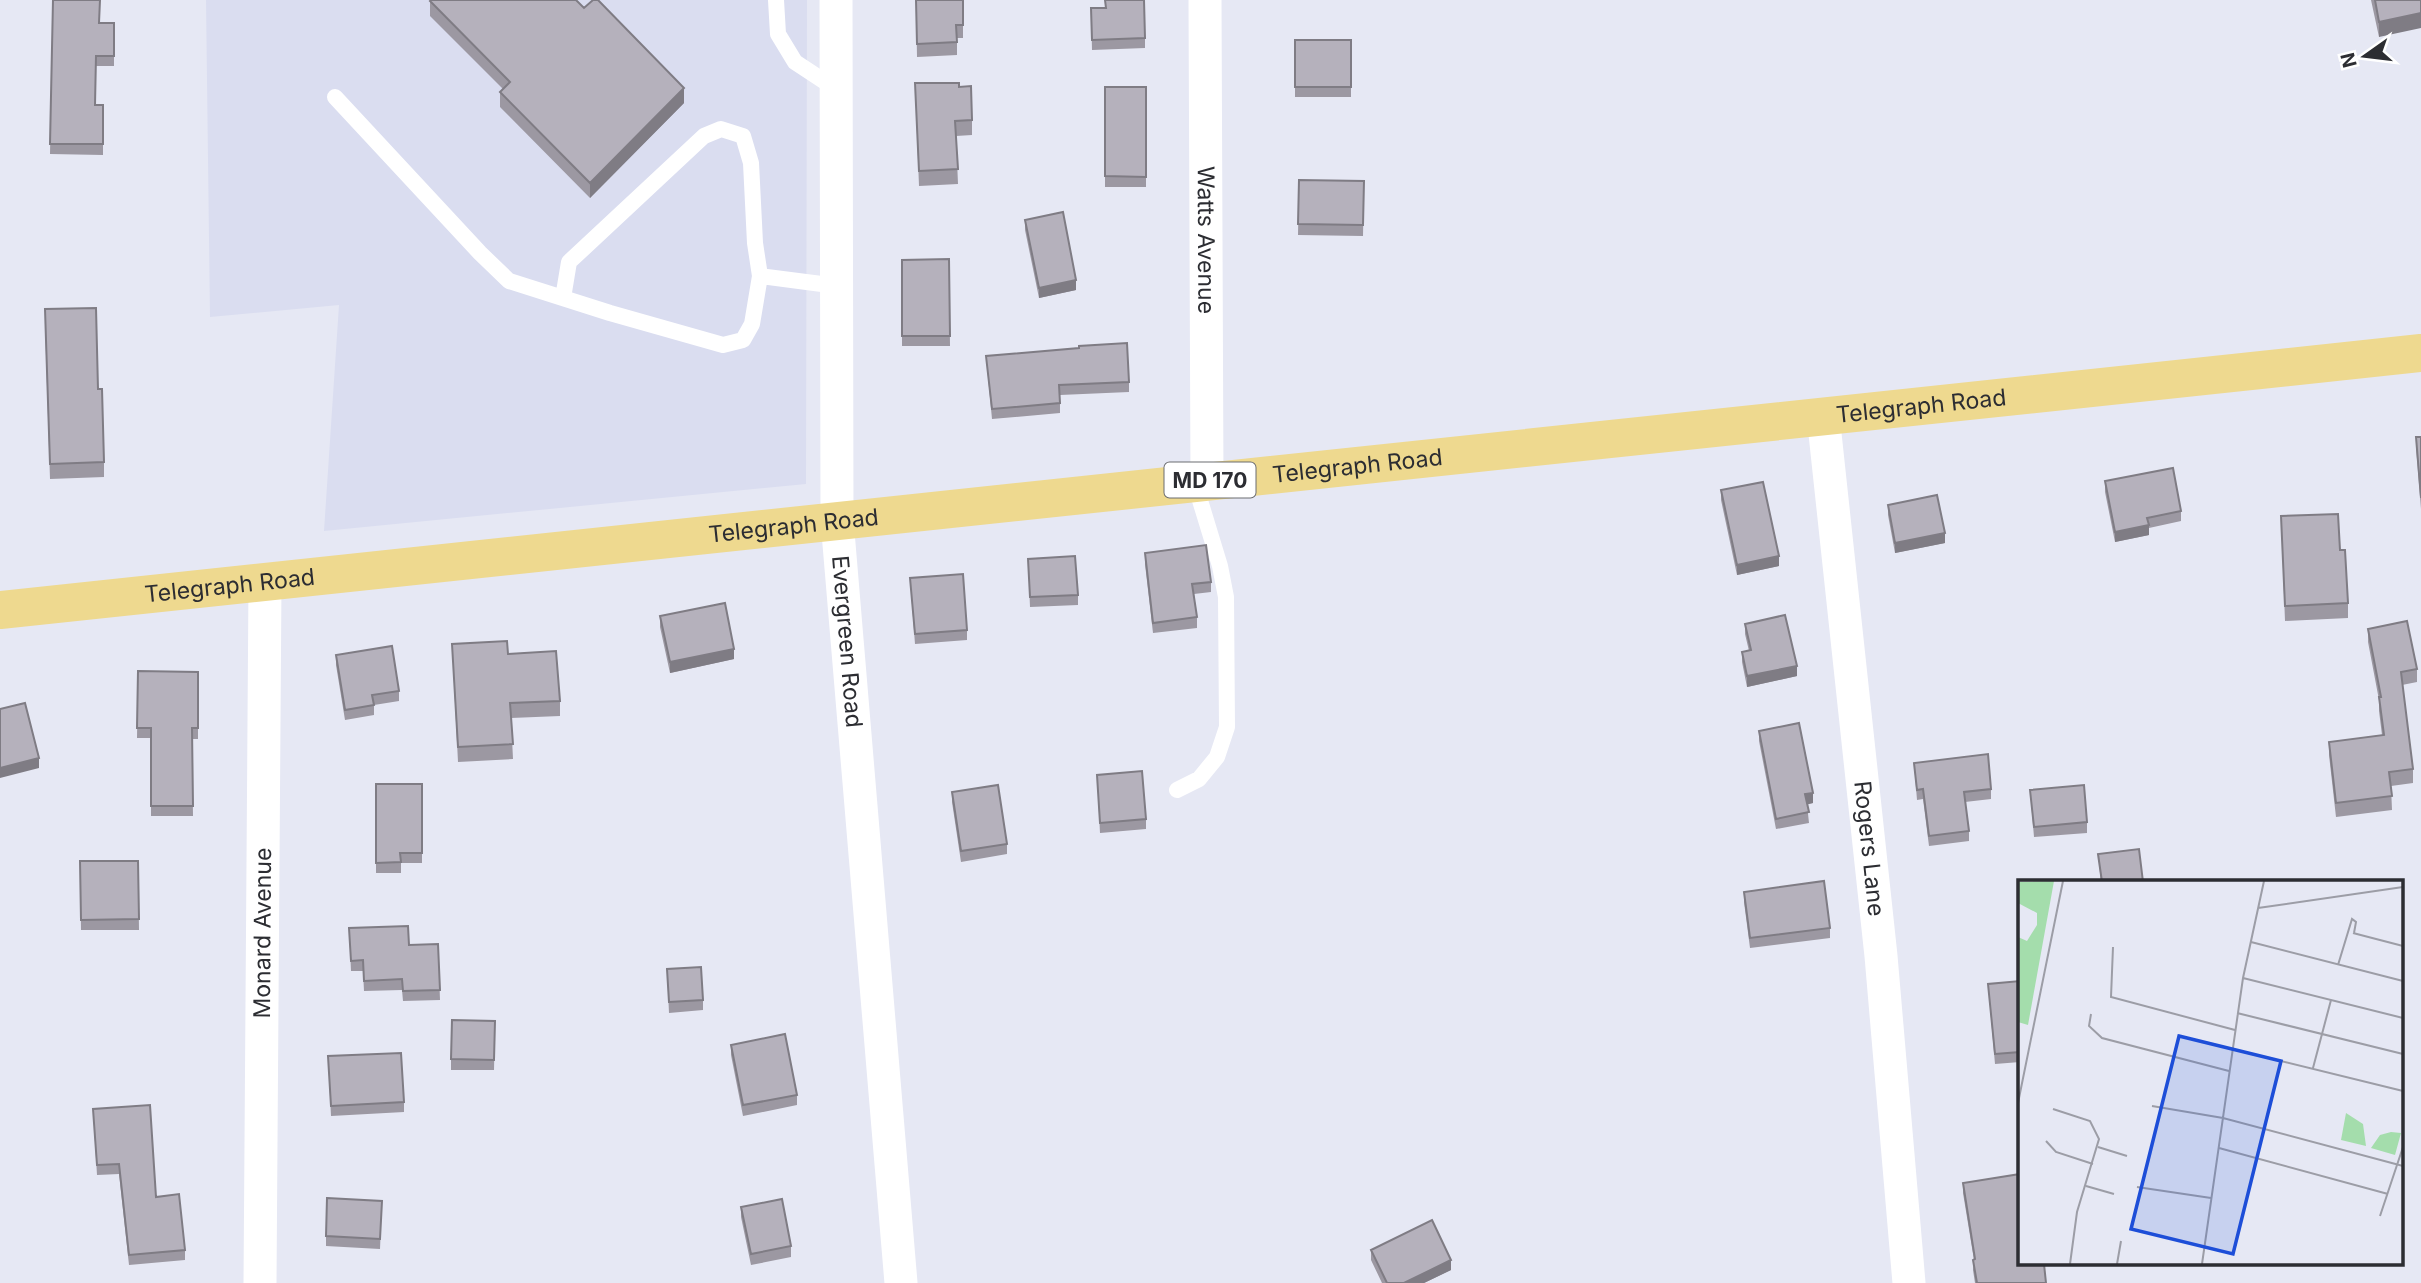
<svg xmlns="http://www.w3.org/2000/svg" width="2421" height="1283" font-family="Inter,sans-serif">
<rect width="100%" height="100%" fill="#e6e8f4"/>
<path fill="#daddf0" d="M 206,0 L 807,0 L 806,484 L 324,531 L 339,305 L 210,317 Z"/>
<g fill="none" stroke-linecap="round" stroke-linejoin="round">
<path stroke="#fff" stroke-width="16" d="M 776,0 L 778,34 L 795,62 L 836,89
M 335,97 L 480,253 L 509,281 L 610,313 L 723,345 L 743,340 L 752,324 L 760,276 L 755,243 L 751,163 L 743,136 L 721,129 L 704,136 L 569,262 L 563,298
M 760,276 L 837,286
M 1177,790 L 1199,779 L 1217,757 L 1227,727 L 1226,597 L 1220,566 L 1195,484"/>
<g stroke="#fff" stroke-width="33">
<path id="s1" d="M 836,0 L 837,520 L 901,1283"/>
<path id="s2" d="M 1205,0 L 1207,480"/>
<path id="s3" d="M 1823,415 L 1881,956 L 1909,1283"/>
<path id="s4" d="M 260,1283 L 265,582"/>
</g>
<path stroke="#eed98f" stroke-width="38" id="s5" d="M 0,610 L 2421,353"/>
</g>
<path fill="#9c98a2" d="M 53,0 L 100,23 L 114,23 L 114,66 L 96,66 L 96,105 L 103,105 L 103,155 L 50,154 Z
M 916,0 L 963,0 L 963,38 L 957,38 L 957,55 L 917,57 Z
M 2371,0 L 2421,0 L 2379,37 Z
M 430,1 L 684,103 L 590,198 L 500,107 L 500,92 L 503,89 L 430,16 Z
M 1091,8 L 1145,38 L 1145,48 L 1092,50 Z
M 1295,40 L 1351,40 L 1351,97 L 1295,97 Z
M 915,83 L 959,87 L 972,120 L 972,135 L 956,136 L 958,184 L 919,186 Z
M 1105,87 L 1146,87 L 1146,187 L 1105,187 Z
M 1299,180 L 1364,181 L 1363,236 L 1298,235 Z
M 1025,220 L 1076,290 L 1039,298 L 1025,230 Z
M 949,259 L 950,346 L 902,346 L 902,260 Z
M 45,324 L 98,389 L 104,462 L 104,477 L 50,479 Z
M 986,356 L 1129,382 L 1129,392 L 1060,395 L 1060,413 L 992,419 Z
M 2416,437 L 2421,437 L 2421,509 L 2416,447 Z
M 2105,481 L 2181,511 L 2181,521 L 2149,528 L 2149,535 L 2115,542 L 2105,492 Z
M 1721,490 L 1779,566 L 1737,575 L 1721,500 Z
M 1888,505 L 1945,543 L 1895,553 L 1888,515 Z
M 2281,516 L 2340,550 L 2348,603 L 2348,618 L 2285,621 Z
M 1145,553 L 1211,582 L 1211,592 L 1194,594 L 1197,617 L 1197,628 L 1153,633 L 1145,564 Z
M 1028,559 L 1078,595 L 1078,605 L 1030,607 Z
M 910,578 L 967,630 L 967,640 L 915,644 Z
M 660,616 L 734,659 L 670,673 L 660,627 Z
M 1745,624 L 1797,676 L 1747,687 L 1742,662 L 1742,652 L 1749,651 L 1745,634 Z
M 2368,629 L 2417,669 L 2417,682 L 2402,685 L 2413,769 L 2413,783 L 2391,786 L 2392,810 L 2336,817 L 2329,755 L 2329,742 L 2382,735 L 2379,711 L 2379,700 L 2368,642 Z
M 452,644 L 508,654 L 560,701 L 560,716 L 511,718 L 513,759 L 458,762 Z
M 336,655 L 399,691 L 399,701 L 374,705 L 374,715 L 345,720 L 336,665 Z
M 138,671 L 198,672 L 198,739 L 192,739 L 193,816 L 151,816 L 151,738 L 137,738 Z
M 1759,731 L 1813,803 L 1807,804 L 1809,823 L 1776,829 L 1759,741 Z
M 1914,763 L 1991,789 L 1991,799 L 1965,802 L 1969,831 L 1969,841 L 1929,846 L 1923,799 L 1917,800 Z
M 1097,775 L 1146,819 L 1146,829 L 1100,833 Z
M 376,784 L 422,784 L 422,863 L 401,863 L 401,873 L 376,873 Z
M 2030,790 L 2087,822 L 2087,833 L 2034,837 Z
M 952,792 L 1007,844 L 1007,854 L 961,862 L 952,802 Z
M 2098,854 L 2143,882 L 2101,882 Z
M 80,861 L 138,861 L 139,930 L 81,930 Z
M 1744,892 L 1830,928 L 1830,938 L 1750,948 L 1744,902 Z
M 349,928 L 409,945 L 438,944 L 440,1000 L 403,1001 L 402,990 L 364,991 L 363,971 L 351,971 Z
M 667,969 L 703,1000 L 703,1010 L 669,1013 Z
M 2020,981 L 2020,1062 L 1995,1064 L 1988,984 Z
M 495,1021 L 494,1070 L 451,1070 L 451,1059 Z
M 731,1045 L 797,1095 L 797,1105 L 743,1116 L 731,1055 Z
M 328,1056 L 404,1102 L 404,1112 L 331,1116 Z
M 93,1109 L 156,1197 L 185,1250 L 185,1260 L 129,1265 L 119,1174 L 97,1175 Z
M 1963,1183 L 2046,1283 L 1975,1283 L 1973,1270 L 1974,1260 L 1963,1193 Z
M 382,1201 L 380,1249 L 326,1246 L 326,1236 Z
M 741,1207 L 791,1246 L 791,1257 L 751,1265 L 741,1217 Z
M 1371,1250 L 1451,1270 L 1424,1283 L 1382,1283 L 1371,1260 Z"/>
<path fill="#7f7c84" d="M 2421,13 L 2421,28 L 2379,37 L 2379,22 Z
M 684,88 L 684,103 L 590,198 L 590,183 Z
M 1076,280 L 1076,290 L 1039,298 L 1039,288 Z
M 2149,525 L 2149,535 L 2115,542 L 2115,532 Z
M 1945,533 L 1945,543 L 1895,553 L 1895,543 Z
M 1779,556 L 1779,566 L 1737,575 L 1737,565 Z
M 734,649 L 734,659 L 670,673 L 670,662 Z
M 1797,666 L 1797,676 L 1747,687 L 1747,676 Z
M 39,758 L 39,768 L 0,778 L 0,768 Z
M 1813,793 L 1813,803 L 1805,805 L 1805,794 Z
M 1451,1260 L 1451,1270 L 1424,1283 L 1404,1283 Z"/>
<path fill="#b5b1bc" stroke="#7f7c84" stroke-width="2" d="M 53,0 L 100,0 L 99,23 L 114,23 L 114,56 L 96,56 L 95,105 L 103,105 L 103,144 L 50,144 Z
M 431,0 L 576,0 L 584,8 L 593,0 L 598,0 L 684,88 L 590,183 L 500,92 L 510,82 L 430,1 Z
M 916,0 L 963,0 L 963,25 L 956,25 L 957,42 L 917,44 Z
M 1105,0 L 1144,0 L 1145,38 L 1092,40 L 1091,8 L 1106,8 Z
M 2375,0 L 2421,0 L 2421,13 L 2379,22 Z
M 1295,40 L 1351,40 L 1351,87 L 1295,87 Z
M 915,83 L 959,83 L 959,87 L 971,86 L 972,120 L 955,121 L 958,169 L 919,171 Z
M 1105,87 L 1146,87 L 1146,177 L 1105,176 Z
M 1299,180 L 1364,181 L 1363,225 L 1298,224 Z
M 1063,212 L 1076,280 L 1039,288 L 1025,220 Z
M 949,259 L 950,336 L 902,336 L 902,260 Z
M 96,308 L 98,389 L 102,389 L 104,462 L 50,464 L 45,309 Z
M 1127,343 L 1129,382 L 1059,385 L 1060,403 L 992,409 L 986,356 L 1079,348 L 1079,346 Z
M 2416,437 L 2421,437 L 2421,498 Z
M 2173,468 L 2181,511 L 2147,518 L 2149,525 L 2115,532 L 2105,481 Z
M 1763,482 L 1779,556 L 1737,565 L 1721,490 Z
M 1937,495 L 1945,533 L 1895,543 L 1888,505 Z
M 2338,514 L 2340,550 L 2345,550 L 2348,603 L 2285,606 L 2281,516 Z
M 1206,545 L 1211,582 L 1192,584 L 1197,617 L 1153,623 L 1145,553 Z
M 1075,556 L 1078,595 L 1030,597 L 1028,559 Z
M 963,574 L 967,630 L 915,634 L 910,578 Z
M 725,603 L 734,649 L 670,662 L 660,616 Z
M 1785,615 L 1797,666 L 1747,676 L 1742,652 L 1751,650 L 1745,624 Z
M 2407,621 L 2417,669 L 2401,672 L 2413,769 L 2389,772 L 2392,796 L 2336,803 L 2329,742 L 2384,735 L 2379,697 L 2381,697 L 2368,629 Z
M 507,641 L 508,654 L 556,651 L 560,701 L 510,703 L 513,744 L 458,747 L 452,644 Z
M 392,646 L 399,691 L 372,695 L 374,705 L 345,710 L 336,655 Z
M 138,671 L 198,672 L 198,728 L 192,728 L 193,806 L 151,806 L 151,728 L 137,728 Z
M 25,703 L 39,758 L 0,768 L 0,709 Z
M 1799,723 L 1813,793 L 1805,794 L 1809,812 L 1776,819 L 1759,731 Z
M 1988,754 L 1991,789 L 1964,792 L 1969,831 L 1929,836 L 1923,789 L 1917,790 L 1914,763 Z
M 1142,771 L 1146,819 L 1100,823 L 1097,775 Z
M 376,784 L 422,784 L 422,853 L 400,853 L 401,862 L 376,863 Z
M 998,785 L 1007,844 L 961,851 L 952,792 Z
M 2084,785 L 2087,822 L 2034,827 L 2030,790 Z
M 2139,849 L 2143,882 L 2102,882 L 2098,854 Z
M 80,861 L 138,861 L 139,919 L 81,920 Z
M 1824,881 L 1830,928 L 1750,938 L 1744,892 Z
M 408,926 L 409,945 L 438,944 L 440,990 L 403,991 L 402,979 L 364,981 L 363,960 L 351,961 L 349,928 Z
M 701,967 L 703,1000 L 669,1002 L 667,969 Z
M 2020,981 L 2020,1052 L 1995,1054 L 1988,984 Z
M 452,1020 L 495,1021 L 494,1060 L 451,1059 Z
M 785,1034 L 797,1095 L 743,1105 L 731,1045 Z
M 401,1053 L 404,1102 L 331,1106 L 328,1056 Z
M 150,1105 L 156,1197 L 179,1194 L 185,1250 L 129,1255 L 119,1164 L 97,1165 L 93,1109 Z
M 2020,1174 L 2020,1264 L 2044,1264 L 2046,1283 L 1977,1283 L 1973,1260 L 1975,1259 L 1963,1183 Z
M 327,1198 L 382,1201 L 380,1239 L 326,1236 Z
M 782,1199 L 791,1246 L 751,1254 L 741,1207 Z
M 1432,1220 L 1451,1260 L 1404,1283 L 1387,1283 L 1371,1250 Z"/>
<g text-anchor="middle" dominant-baseline="central" stroke-width="6" stroke-linejoin="round" paint-order="stroke">
<rect fill="#fff" stroke="#6b6c70" stroke-width="2" x="1164.5" y="462.5" width="91" height="35" rx="5"/>
<g font-size="21" font-weight="bold" fill="#2c2d32">
<text x="1210" y="480">MD 170</text>
</g>
<g font-size="23" fill="#2c2d32" stroke="#fff">
<text stroke="none"><textPath href="#s2" startOffset="240">Watts Avenue</textPath></text>
<text stroke="none"><textPath href="#s5" startOffset="1932">Telegraph Road</textPath></text>
<text stroke="none"><textPath href="#s5" startOffset="1365">Telegraph Road</textPath></text>
<text stroke="none"><textPath href="#s5" startOffset="798">Telegraph Road</textPath></text>
<text stroke="none"><textPath href="#s5" startOffset="231">Telegraph Road</textPath></text>
<text stroke="none"><textPath href="#s1" startOffset="642">Evergreen Road</textPath></text>
<text stroke="none"><textPath href="#s3" startOffset="436">Rogers Lane</textPath></text>
<text stroke="none"><textPath href="#s4" startOffset="350">Monard Avenue</textPath></text>
</g>
</g>
<g transform="translate(2018 880)">
<rect width="385" height="385" fill="#e6e8f4"/>
<path d="M 36,1 L 10,145 L 0,142 L 0,57 L 9,61 L 19,45 L 19,33 L 0,23 L 0,2 ZM 328,233 L 345,244 L 348,266 L 323,260 ZM 373,252 L 383,253 L 377,275 L 353,268 L 362,255 Z" fill="#a4ddac"/>
<path fill="none" stroke="#9c9da6" stroke-width="2" d="M 240,28 L 385,7M 335,53 L 385,66M 233,62 L 385,101M 95,67 L 93,117 L 217,150M 320,85 L 334,39 L 338,42 L 336,53M 225,98 L 385,138M 219,133 L 385,174M 73,134 L 71,146 L 84,158 L 211,191M 214,169 L 385,211M 295,188 L 313,120M 0,223 L 45,1M 134,226 L 205,238 L 385,286M 35,229 L 72,241 L 81,259 L 59,332 L 52,384M 28,261 L 38,272 L 75,284M 80,267 L 109,276M 201,268 L 370,314M 68,306 L 96,314M 119,307 L 193,318M 362,336 L 385,267M 99,384 L 103,361M 184,384 L 225,98 L 246,1"/>
<path fill="#1d4ed8" fill-opacity="0.15" stroke="#1d4ed8" stroke-width="3.5" d="M 161,156 L 263,181 L 215,374 L 113,349 Z"/>
<rect width="385" height="385" fill="none" stroke="#2c2d32" stroke-width="3.5"/>
</g>
<g transform="translate(2365 56) rotate(256)" stroke="#ffffff" stroke-width="5" paint-order="stroke">
<path d="M0-5L12 26L0 18L-12 26Z" fill="#2c2d32"/>
<text y="-10" font-size="19" font-weight="bold" text-anchor="middle" fill="#2c2d32">N</text>
</g>
</svg>
